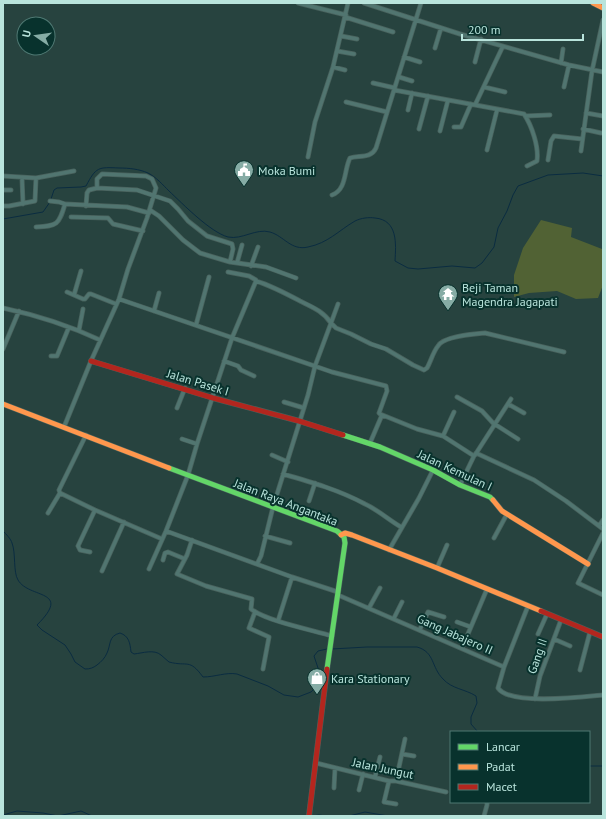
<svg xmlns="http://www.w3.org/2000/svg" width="606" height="819" font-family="'PT Sans',sans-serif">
<rect width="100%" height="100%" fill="#27433f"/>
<path fill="#516234" d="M 541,220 L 572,228 L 571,237 L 602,249 L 603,285 L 598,298 L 576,299 L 557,291 L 529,293 L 514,297 L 514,275 L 523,248 Z"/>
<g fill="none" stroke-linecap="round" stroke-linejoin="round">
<path stroke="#0a2c41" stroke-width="1" d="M 51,199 L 54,190 L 57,188 L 81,187 L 86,186 C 96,167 98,167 119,168 C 129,168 139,169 148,173 C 156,177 163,185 169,191 C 183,204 210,232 228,237 C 242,240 256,228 270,232 C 284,236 291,251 308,247 C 328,243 338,231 355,221 C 361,218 369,217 375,218 C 398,220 396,244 395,261 L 408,268 L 418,269 L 452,266 L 475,268 L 482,263 L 494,247 L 498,228 L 507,211 L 513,195 L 518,186 L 548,175 L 583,173 L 603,176
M 3,219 L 43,212 L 50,202
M 3,531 C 6,534 11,539 12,543 C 16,553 13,572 18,580 C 29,599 73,589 37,625 L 42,630 L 65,645 L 71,654 L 75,662 L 85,669 C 90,669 93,668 97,665 C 101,662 105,658 107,653 C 111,645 108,636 120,633 C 129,636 130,643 131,652 L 134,654 C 143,653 154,649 161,655 C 164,657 166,660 169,662 C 188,667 189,658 203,677 C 215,677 226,672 237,674 L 268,686 L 284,695 L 298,697 L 311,692 L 316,687 L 319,671 L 314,656 L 318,651 L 327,649
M 332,649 L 367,647 L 417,647 C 435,652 431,667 443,679 C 452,689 465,689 476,696 L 477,703 L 471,717 L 471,724 L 478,732
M 589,766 L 603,766
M 3,815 L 17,811 L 43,813 L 58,816 L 81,811 L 92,816
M 312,816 L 319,815 L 326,816
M 349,816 L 365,812 L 388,816"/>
<defs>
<path id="street" d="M 298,3 L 346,15
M 364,3 L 460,34 L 569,65 L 603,72
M 345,17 L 393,32
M 341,36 L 357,39
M 435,48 L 441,28
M 337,51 L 354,54
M 404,57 L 420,62
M 475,62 L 481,39
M 561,63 L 563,49
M 333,67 L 345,70
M 399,77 L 412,81
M 373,83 L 395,88
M 484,87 L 505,92
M 564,87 L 569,65
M 394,90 L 524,114 C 532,126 539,147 537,161 L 527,166
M 346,102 L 387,112
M 475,105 L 503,46
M 408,110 L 412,93
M 586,113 L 603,116
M 525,116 L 550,115
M 454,127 L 461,127 L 471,104
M 419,129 L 428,96
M 583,129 L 601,133
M 440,131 L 448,100
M 487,150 L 497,110
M 581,151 L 592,71 L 603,20
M 308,157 L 315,122 L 333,67 L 348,3
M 548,160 L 551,141 L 554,136 L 582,139
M 3,176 L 36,178 L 74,171
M 22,178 L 23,204
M 3,190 L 11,190
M 332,195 C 347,190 344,169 350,158 C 359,155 371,159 376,148 L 421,3
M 50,201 L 59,202 L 65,204
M 3,206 L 9,206 L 35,201 L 36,178
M 86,206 L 87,193 L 89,190 L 97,188 L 137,190 L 170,201 L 178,209 L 188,221 L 207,236 L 232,244 L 233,249 L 230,262
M 150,210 L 159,216 L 183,240 L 200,253 L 230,262 L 266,267 L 296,278
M 71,217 L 108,218 L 113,224 L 143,231
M 36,227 C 57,226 59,225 65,204 L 127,207 L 149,213
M 237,263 L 242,245
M 251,266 L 258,247
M 256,281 C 272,286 285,293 300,301 C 312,307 323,311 331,323
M 67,292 L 83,299 L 85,299 L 89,294 L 91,294 L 116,304
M 74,295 L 81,271
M 119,299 L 332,372 L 386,386 L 387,391 L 379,413 L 380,414 L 417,429 L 443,436 L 474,456 L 460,485
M 3,308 C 36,315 70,326 100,340
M 154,311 L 159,293
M 331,323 L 338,304
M 196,325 L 209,277
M 79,330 L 83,309
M 3,349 L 19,311
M 51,356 L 57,356 L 69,327
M 224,361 L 238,366 L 241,370 L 254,376
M 457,397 L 482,411 L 493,423 L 518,439
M 284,402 L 304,408
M 508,404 L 524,413
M 177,408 L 185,388
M 64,427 L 91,361 L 119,299 L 128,269 L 147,218 L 156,188 L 152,179 L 146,176 L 102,174 L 97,179 L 97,188
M 443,436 L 454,412
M 182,439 L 197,444
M 370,443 L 382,415
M 476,453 L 534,480 L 566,501 L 603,529
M 272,455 L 288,462
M 475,455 L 511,399
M 283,474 C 311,482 339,490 365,504 C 378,510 389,520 401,527
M 60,493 L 95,510 L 162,539
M 309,501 L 315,483
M 48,513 L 60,493 L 59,490 L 86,435
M 599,526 L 603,520
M 166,531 L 292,577 L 338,592
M 603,533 L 578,583 L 603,595
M 265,536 L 290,543
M 494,538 L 507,514
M 192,540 L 187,555 L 177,574 L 206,586 L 252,599 L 251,609 C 266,621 312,630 332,636
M 389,550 L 419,498 L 433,470
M 90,552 L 80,550 L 78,546 L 95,510
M 163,560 L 165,553 L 168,552 L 185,559
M 257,564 L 261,556 L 273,507 L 308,395 L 315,366 L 331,323 L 336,328 L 351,334 L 371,344 L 386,349 L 413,365 L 424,370 L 427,368 C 431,361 433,352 438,346 C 443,336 475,334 485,333 L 564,352
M 437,568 L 447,545
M 149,569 L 166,531 L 188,475 L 197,444 L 232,338 L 256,281 L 256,280 L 249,276 L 228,272
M 102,571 L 124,522
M 338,595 L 504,667 L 528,606
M 369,608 L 380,588
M 255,612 L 249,628 L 269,637 L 263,669
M 394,618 L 402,602
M 278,621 L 292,577
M 457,622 L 471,627
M 420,629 L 428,612 L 444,617
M 538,634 L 547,614
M 554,639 L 570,646
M 462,648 L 487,589
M 504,667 L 498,688 C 510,706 582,697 603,695
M 580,670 L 590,632
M 535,699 L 540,676 L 561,620
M 402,754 L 414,756
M 316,763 L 389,781 L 396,781 L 446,792
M 375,777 L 380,757
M 389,781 L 384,802 L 396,804
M 396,781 L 405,739
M 334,788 L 335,768
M 359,790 L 363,774
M 484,816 L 487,805 L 487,802"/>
<path id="fast" d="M 343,435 L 380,447 L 433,470 L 460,485 L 490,497 L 493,500
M 169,468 L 337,531 L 344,537 L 345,543 L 327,669"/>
<path id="slow" d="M 593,3 L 603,8
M 3,404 L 169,468
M 493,500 L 502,511 L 588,564
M 341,535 L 345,533 L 352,535 L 437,568 L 541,611"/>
<path id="jam" d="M 91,361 L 213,398 L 299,421 L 343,435
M 541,611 L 603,637
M 309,816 L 327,669"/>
</defs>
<use href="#street" stroke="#49625d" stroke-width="5"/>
<use href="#fast" stroke="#49625d" stroke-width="6"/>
<use href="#slow" stroke="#49625d" stroke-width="6"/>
<use href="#jam" stroke="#49625d" stroke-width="6"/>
<use href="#street" stroke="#517570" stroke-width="3.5"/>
<use href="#fast" stroke="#63d668" stroke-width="5"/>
<use href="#slow" stroke="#ff974d" stroke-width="5"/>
<use href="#jam" stroke="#b3261e" stroke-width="5"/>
</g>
<defs>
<symbol id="civic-pin" viewBox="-11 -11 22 30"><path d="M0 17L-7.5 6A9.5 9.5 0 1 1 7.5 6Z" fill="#86aca5" stroke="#08322d"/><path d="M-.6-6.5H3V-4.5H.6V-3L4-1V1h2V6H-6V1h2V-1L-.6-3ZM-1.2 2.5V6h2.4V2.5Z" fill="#fff"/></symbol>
<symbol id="temple-pin" viewBox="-11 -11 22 30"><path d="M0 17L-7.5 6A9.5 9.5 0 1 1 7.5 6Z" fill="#86aca5" stroke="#08322d"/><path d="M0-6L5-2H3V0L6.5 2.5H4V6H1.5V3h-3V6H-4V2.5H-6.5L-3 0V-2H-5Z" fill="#fff"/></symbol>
<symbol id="shop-pin" viewBox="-11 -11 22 30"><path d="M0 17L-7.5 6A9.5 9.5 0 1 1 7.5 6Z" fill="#86aca5" stroke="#08322d"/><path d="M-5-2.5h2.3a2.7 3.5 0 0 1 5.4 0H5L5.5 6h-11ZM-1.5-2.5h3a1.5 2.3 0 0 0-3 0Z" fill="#fff"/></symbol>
</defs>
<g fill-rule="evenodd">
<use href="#civic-pin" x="233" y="159" width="22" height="30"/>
<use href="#temple-pin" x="437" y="283" width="22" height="30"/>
<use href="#shop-pin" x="306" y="667" width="22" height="30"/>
</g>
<g text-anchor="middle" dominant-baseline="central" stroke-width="4" stroke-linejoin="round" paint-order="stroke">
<g font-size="12" fill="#b9e4dc" stroke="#08322d" text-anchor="start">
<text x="258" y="170">Moka Bumi</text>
<text x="462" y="287">Beji Taman<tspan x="462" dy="14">Magendra Jagapati</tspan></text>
<text x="331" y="678">Kara Stationary</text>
</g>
<g font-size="12" fill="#b9e4dc" stroke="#08322d">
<text transform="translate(198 382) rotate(17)">Jalan Pasek I</text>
<text transform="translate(455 470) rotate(25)">Jalan Kemulan I</text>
<text transform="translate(286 502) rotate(21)">Jalan Raya Angantaka</text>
<text transform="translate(455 634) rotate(24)">Gang Jabajero II</text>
<text transform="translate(537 656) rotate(-71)">Gang II</text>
<text transform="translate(383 768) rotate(12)">Jalan Jungut</text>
</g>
</g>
<rect width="606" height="819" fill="none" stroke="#b9e4dc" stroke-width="8"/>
<rect x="450" y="731" width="140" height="72" fill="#08322d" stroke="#4f7973"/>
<rect x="458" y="744" width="20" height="6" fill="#63d668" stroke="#4f7973"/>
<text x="486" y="751" font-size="12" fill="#b9e4dc">Lancar</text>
<rect x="458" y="764" width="20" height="6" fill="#ff974d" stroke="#4f7973"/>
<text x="486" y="771" font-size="12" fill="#b9e4dc">Padat</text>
<rect x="458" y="784" width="20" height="6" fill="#b3261e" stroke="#4f7973"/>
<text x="486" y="791" font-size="12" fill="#b9e4dc">Macet</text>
<g transform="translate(36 36) rotate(283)"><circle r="19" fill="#08322d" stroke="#4f7973"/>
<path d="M0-3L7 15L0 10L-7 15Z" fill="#86aca5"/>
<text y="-6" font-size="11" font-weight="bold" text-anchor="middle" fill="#b9e4dc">U</text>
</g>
<path d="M462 34v6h121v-6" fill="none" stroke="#b9e4dc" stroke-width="2"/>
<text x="468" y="34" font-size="12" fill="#b9e4dc" stroke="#08322d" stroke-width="3" paint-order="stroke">200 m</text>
</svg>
